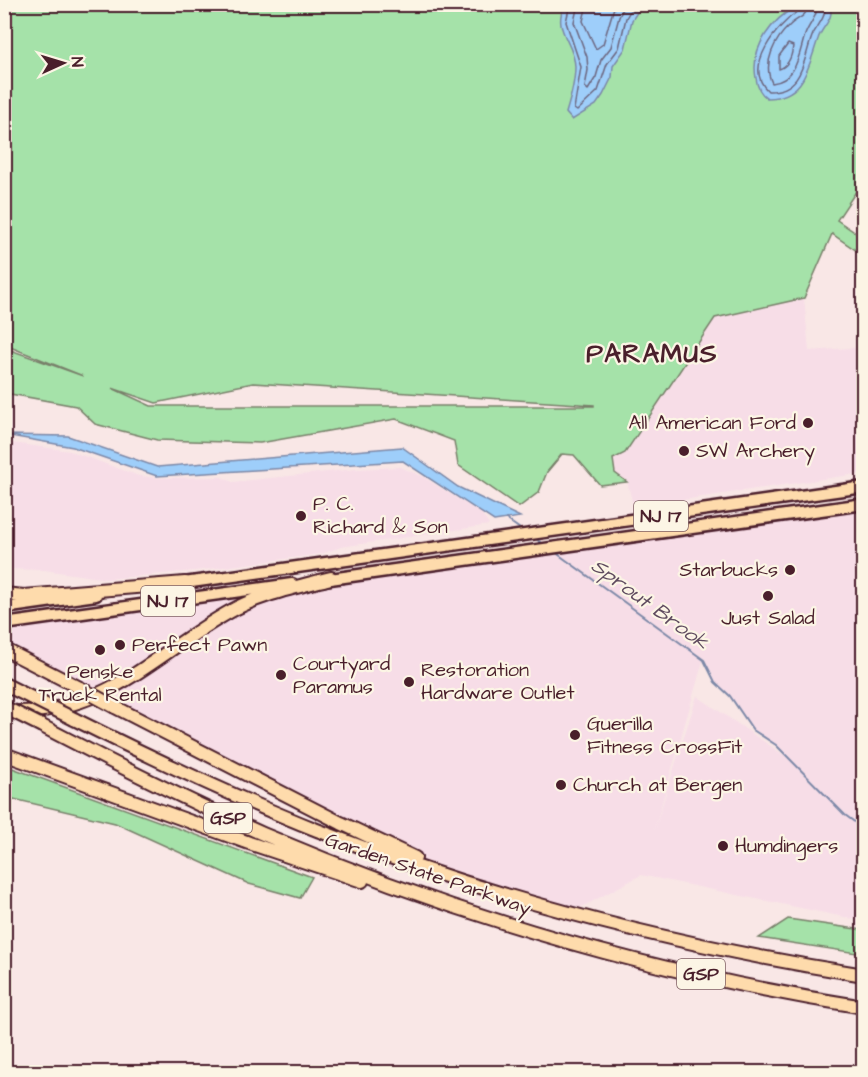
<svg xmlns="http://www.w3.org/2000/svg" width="868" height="1077" font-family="'Architects Daughter',sans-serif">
<rect width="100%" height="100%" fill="#f9e7e6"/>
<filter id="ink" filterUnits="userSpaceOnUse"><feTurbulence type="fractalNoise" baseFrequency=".0167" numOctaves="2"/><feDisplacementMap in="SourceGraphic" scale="12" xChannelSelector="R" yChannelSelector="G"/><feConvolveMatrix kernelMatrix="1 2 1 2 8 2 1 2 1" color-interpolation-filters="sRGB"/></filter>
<g filter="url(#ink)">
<path fill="#f7dde7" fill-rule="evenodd" d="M 804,298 L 809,351 L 863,347 L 863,473 L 643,506 L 633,504 L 627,482 L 615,473 L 613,459 L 625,453 L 715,318 Z
M 5,442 L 70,451 L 139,476 L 161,478 L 221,477 L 233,482 L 356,469 L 400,467 L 422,476 L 482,514 L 489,525 L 341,547 L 321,554 L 194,571 L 107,579 L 44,570 L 7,569 L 4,569 Z
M 863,504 L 863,921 L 641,875 L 571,913 L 477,885 L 368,836 L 5,649 L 4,624 ZM 703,661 L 715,682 L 730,696 L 753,730 L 776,745 L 788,758 L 697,696 L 654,831 Z"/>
<path fill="#a5e2a9" stroke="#78806a" stroke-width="1.5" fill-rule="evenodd" d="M 5,5 L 863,5 L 863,181 L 837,220 L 863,238 L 863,255 L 832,234 L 804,298 L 715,318 L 625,453 L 613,459 L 615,473 L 627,482 L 600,485 L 574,455 L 562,454 L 547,472 L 539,492 L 519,507 L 458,465 L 454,441 L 396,419 L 260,443 L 157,440 L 95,424 L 76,406 L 5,393 L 5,348 L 83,376 L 5,345 ZM 253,383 L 594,405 L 594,406 L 151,406 L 112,388 L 156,403 Z
M 4,765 L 312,877 L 300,898 L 249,884 L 115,823 L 5,797 Z
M 788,919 L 863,930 L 863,954 L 759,938 Z"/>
<path fill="#9ecefa" stroke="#7c88a7" stroke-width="1.5" d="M 565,5 L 642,5 L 632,20 L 625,49 L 613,66 L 612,77 L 603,95 L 596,105 L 572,120 L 566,113 C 570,100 575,81 575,67 C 575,43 551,29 565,5 Z
M 798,5 L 830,5 C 835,19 822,26 818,39 C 808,67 805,98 767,98 C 759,93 757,86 756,78 C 750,46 773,19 798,5 Z
M 5,435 L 68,436 L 157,467 L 402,447 L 458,487 L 520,517 L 494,521 L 403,461 L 157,476 L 73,447 Z"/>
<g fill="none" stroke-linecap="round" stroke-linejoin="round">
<path stroke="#6c657e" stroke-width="1.5" d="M 570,4 L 566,22 L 581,67 L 574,109 L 577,111 L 598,91 L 607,64 L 619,48 L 626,18 L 634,4
M 578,4 L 574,22 L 587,57 L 588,70 L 585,87 L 588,90 L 596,77 L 601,60 L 611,47 L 619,17 L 625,4
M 587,4 L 583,21 L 596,49 L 603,44 L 615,4
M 800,4 L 798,11 C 778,25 742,67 768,91 C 805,92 803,57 813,34 C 819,23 826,18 825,4
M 808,4 C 807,18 798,17 790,25 C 775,39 762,63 772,83 C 797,81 799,53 805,35 C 809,23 818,17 817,4
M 788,44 L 793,46 C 792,55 789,66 779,69 L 779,56 Z"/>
<path stroke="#7c88a7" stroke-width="2" d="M 506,519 L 523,531
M 533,537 L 543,544
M 555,552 L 704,660 L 715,682 L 730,696 L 753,730 L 776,745 L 845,815 L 864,829"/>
<defs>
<path id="trunk" d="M 323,580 L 864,504
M 177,584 L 864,487
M 4,608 L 96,595
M 4,624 L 292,584"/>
<path id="motorway" d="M 4,594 L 24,596 L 185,583
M 4,649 L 80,688
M 4,684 L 32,698
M 115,707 L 341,823 L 415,858
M 12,712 C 107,714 155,653 231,611 C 262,594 297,587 331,578
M 74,719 C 154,759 234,797 317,830 C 493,899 677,946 864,975
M 42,726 C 115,764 188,801 263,834 C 454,915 658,975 864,1007
M 4,754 L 249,843 L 362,881"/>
</defs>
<use href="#trunk" stroke="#4a1f2b" stroke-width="15"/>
<use href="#motorway" stroke="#4a1f2b" stroke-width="16"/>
<use href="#trunk" stroke="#fedbac" stroke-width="10"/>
<use href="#motorway" stroke="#fedbac" stroke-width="12"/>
<defs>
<path id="motorway-bridge" d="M 80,688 L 115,707
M 32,698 L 74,719
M 4,707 L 42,726"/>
</defs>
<use href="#motorway-bridge" stroke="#4a1f2b" stroke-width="16" stroke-linecap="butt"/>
<use href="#motorway-bridge" stroke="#fedbac" stroke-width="12"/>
</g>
</g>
<g fill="#4a1f2b" stroke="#fcf5e5" stroke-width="2">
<circle cx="808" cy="423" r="6"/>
<circle cx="684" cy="451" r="6"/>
<circle cx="301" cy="516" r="6"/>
<circle cx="790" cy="570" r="6"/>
<circle cx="768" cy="596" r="6"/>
<circle cx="120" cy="645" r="6"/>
<circle cx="100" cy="650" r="6"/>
<circle cx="281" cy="675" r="6"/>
<circle cx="409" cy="682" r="6"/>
<circle cx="575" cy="735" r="6"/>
<circle cx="561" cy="785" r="6"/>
<circle cx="723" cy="846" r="6"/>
</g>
<g text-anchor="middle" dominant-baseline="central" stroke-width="4.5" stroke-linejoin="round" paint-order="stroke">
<g fill="#fcf5e5" stroke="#7f5f63" stroke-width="1.5">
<rect x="634" y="501" width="54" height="30" rx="4.5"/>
<rect x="141" y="586" width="54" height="30" rx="4.5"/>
<rect x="204" y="803" width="48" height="30" rx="4.5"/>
<rect x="677" y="959" width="48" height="30" rx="4.5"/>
</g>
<g font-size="18" font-weight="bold" fill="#4a1f2b">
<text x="661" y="516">NJ 17</text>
<text x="168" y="601">NJ 17</text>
<text x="228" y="818">GSP</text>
<text x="701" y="974">GSP</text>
</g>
<g font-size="20" fill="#4a1f2b" stroke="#fcf5e5" text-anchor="start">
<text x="796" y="423" text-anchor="end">All American Ford</text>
<text x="696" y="451">SW Archery</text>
<text x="313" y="504">P. C.<tspan x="313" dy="23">Richard &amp; Son</tspan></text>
<text x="778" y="570" text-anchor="end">Starbucks</text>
<text x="768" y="618" text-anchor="middle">Just Salad</text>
<text x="132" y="645">Perfect Pawn</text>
<text x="293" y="664">Courtyard<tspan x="293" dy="23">Paramus</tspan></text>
<text x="421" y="670">Restoration<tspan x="421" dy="23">Hardware Outlet</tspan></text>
<text x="100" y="672" text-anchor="middle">Penske<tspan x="100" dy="23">Truck Rental</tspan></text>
<text x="587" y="724">Guerilla<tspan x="587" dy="23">Fitness CrossFit</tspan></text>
<text x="573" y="785">Church at Bergen</text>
<text x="735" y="846">Humdingers</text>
</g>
<g font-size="20" fill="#4a1f2b" stroke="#fcf5e5">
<text transform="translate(428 874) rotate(19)">Garden State Parkway</text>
</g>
<g font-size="21" font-style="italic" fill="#5f4b5f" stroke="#fcf5e5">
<text transform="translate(650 604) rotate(36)">Sprout Brook</text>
</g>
<g font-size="26" font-weight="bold" letter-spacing="1.5" fill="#4a1f2b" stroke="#fcf5e5">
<text x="652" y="354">PARAMUS</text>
</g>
</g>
<rect width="868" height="1077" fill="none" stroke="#fcf5e5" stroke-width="24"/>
<rect x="12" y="12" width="844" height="1053" fill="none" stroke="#4a1f2b" stroke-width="2" filter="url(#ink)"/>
<g transform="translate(63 63) rotate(86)" stroke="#fcf5e5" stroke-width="4.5" paint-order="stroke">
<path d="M0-4.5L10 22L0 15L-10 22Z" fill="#4a1f2b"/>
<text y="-9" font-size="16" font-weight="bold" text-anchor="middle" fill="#4a1f2b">N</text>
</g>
</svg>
